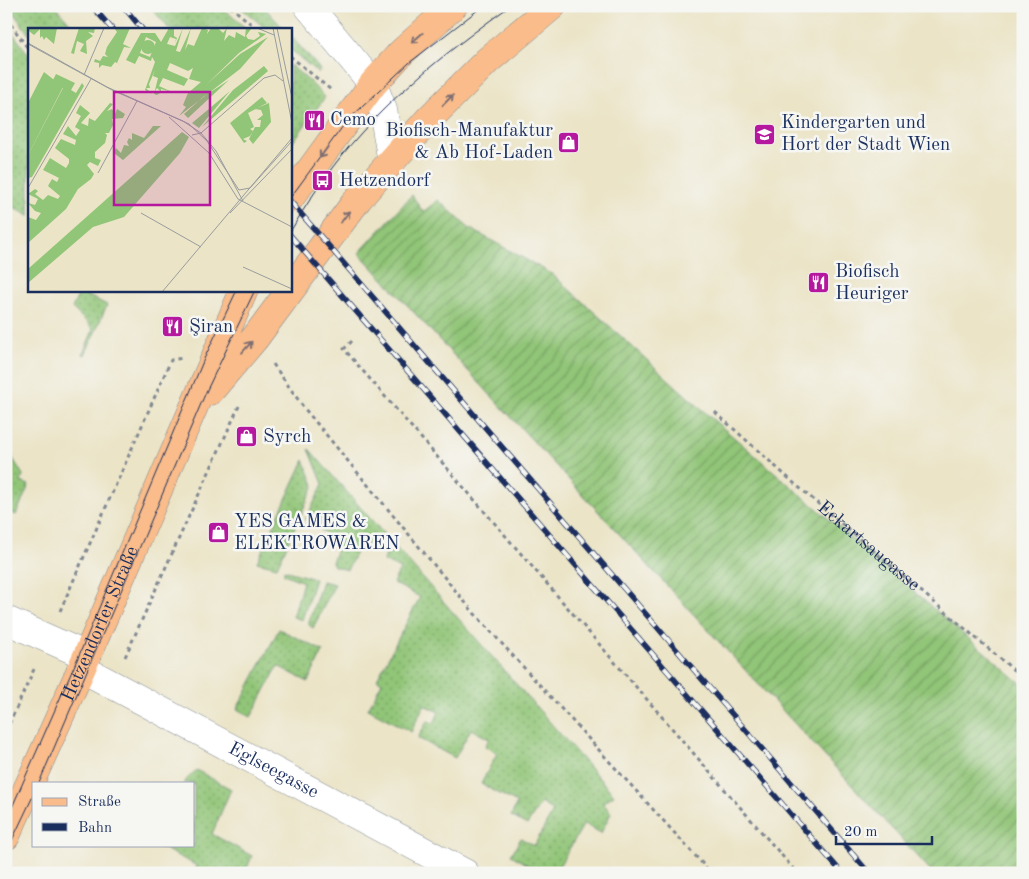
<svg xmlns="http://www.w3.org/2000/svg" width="1029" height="879" font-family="'Old Standard TT',serif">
<defs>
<pattern id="grass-dots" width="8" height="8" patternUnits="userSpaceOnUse" patternTransform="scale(1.25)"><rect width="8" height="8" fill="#91c577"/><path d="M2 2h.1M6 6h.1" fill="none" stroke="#76a065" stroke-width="1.8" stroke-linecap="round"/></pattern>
<pattern id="garden-furrows" width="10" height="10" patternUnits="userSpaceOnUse" patternTransform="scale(1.25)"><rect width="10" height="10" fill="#91c577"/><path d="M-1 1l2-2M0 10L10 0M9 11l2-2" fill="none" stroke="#76a065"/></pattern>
</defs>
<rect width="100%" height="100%" fill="#f6f6f2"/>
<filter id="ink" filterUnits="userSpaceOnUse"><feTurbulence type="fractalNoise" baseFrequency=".02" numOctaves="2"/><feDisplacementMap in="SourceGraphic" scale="10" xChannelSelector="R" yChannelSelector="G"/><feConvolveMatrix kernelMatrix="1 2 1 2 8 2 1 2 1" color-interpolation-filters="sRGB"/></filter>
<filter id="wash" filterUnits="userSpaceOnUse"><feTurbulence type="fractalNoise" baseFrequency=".0096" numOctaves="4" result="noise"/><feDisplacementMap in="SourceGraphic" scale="20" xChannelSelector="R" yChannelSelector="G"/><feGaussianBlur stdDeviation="1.12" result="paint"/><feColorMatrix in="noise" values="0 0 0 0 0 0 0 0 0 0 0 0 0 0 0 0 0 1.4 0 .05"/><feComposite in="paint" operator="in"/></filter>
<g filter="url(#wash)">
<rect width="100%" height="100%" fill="#ebe4c7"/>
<path fill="url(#grass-dots)" stroke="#567a6a" d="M 9,6 L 55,6 L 75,29 L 29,29 L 29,35 Z
M 150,6 L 220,6 L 247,29 L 169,29 Z
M 239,6 L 263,6 L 284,29 L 266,29 Z
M 6,24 L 29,55 L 29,216 L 6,203 Z
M 290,35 L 318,67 L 320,70 L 318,73 L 290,49 Z
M 290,65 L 310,82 L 325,97 L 290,146 Z
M 80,292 L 107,305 L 85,355 L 83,354 L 93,330 L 89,324 L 72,308 Z
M 309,449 L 614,795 L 603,803 L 611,813 L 601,833 L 584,824 L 555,873 L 542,873 L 511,855 L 521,838 L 534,846 L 553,811 L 541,803 L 527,825 L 511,816 L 517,803 L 481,784 L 497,753 L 485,746 L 489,739 L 471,729 L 455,758 L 418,738 L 427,721 L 434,723 L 439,712 L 424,705 L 411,732 L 368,709 L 382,682 L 377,679 L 420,597 L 393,583 L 400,569 L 384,561 L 386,553 L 362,541 L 347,570 L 334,566 L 332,562 L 339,543 L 306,519 L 323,484 Z
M 8,455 L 12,457 L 23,475 L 21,482 L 29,485 L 16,515 L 6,511 L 6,460 Z
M 304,460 L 314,485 L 277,567 L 257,562 Z
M 284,570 L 315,579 L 302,620 L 293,617 L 303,582 L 284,574 Z
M 322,581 L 335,584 L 313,628 L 309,625 L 309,621 Z
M 279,629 L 323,651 L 308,682 L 278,666 L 251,717 L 237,709 Z
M 196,770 L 231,789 L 212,834 L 252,856 L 245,873 L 194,873 L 197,866 L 157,845 L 194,845 L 194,783 L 183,783 Z"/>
<path fill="url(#garden-furrows)" stroke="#567a6a" d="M 412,195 L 423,212 L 438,200 L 469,228 L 552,274 L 709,416 L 1023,685 L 1023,873 L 933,873 L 359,253 Z"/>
</g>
<g filter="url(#ink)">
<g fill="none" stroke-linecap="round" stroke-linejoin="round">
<defs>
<g id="minor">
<path d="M 308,6 L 373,84 L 383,110 L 392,162"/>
<path d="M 6,620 L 87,656"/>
<path id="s2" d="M 81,668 L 465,873"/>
</g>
<g id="major">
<path d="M 290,198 L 373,84 L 401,53 L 453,6"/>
<path d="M 210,391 L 255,338 L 358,199 L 428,120 L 487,61 L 552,6"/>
<path id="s3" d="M 6,836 L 87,656 L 244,290"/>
</g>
</defs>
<use href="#minor" stroke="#838a92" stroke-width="29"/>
<use href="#major" stroke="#838a92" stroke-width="29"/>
<g stroke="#838a92" stroke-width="3" stroke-dasharray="4 4" stroke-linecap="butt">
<path d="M 230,6 L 257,29"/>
<path d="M 6,18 L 29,50"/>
<path d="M 290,56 L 331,90"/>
<path d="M 352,341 L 344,349 L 797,873"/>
<path d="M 273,364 L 304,408 L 474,613 L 711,873"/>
<path id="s1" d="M 715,412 L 795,484 L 1023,678"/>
<path d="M 60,611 L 171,360 L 183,358"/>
<path d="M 125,657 L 239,406"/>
<path d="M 6,731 L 35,667"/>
</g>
<use href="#minor" stroke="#fff" stroke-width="28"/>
<use href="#major" stroke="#f9bc8a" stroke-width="28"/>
<path stroke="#1b2f5e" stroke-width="1" d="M 290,198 L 346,122 L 409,63 L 483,6
M 290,232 C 303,210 317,188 332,168 C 381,103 445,53 510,6
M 39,783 L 206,392 L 255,290
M 6,821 L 80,653 L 204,359 L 237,290
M 6,853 L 34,794"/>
<defs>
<path id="rail" d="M 92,6 L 112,29
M 123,6 L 142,29
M 290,201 L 869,873
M 290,235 L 842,873"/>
</defs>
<use href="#rail" stroke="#1b2f5e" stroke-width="5.5"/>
<use href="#rail" stroke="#f6f6f2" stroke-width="4" stroke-dasharray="11" stroke-linecap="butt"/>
</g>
<defs><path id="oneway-shaft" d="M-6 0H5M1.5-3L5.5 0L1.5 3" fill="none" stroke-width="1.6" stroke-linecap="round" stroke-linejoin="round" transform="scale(1.25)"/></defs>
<g stroke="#7f6e72">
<use href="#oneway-shaft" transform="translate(417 38) rotate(139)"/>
<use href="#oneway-shaft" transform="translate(448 100) rotate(-45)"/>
<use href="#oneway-shaft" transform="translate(324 152) rotate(126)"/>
<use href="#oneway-shaft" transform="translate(345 217) rotate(-53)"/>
<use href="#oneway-shaft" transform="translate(247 347) rotate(-49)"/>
</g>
</g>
<defs>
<symbol id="restaurant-square" viewBox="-11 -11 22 22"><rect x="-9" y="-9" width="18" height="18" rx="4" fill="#b5179e" stroke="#f6f6f2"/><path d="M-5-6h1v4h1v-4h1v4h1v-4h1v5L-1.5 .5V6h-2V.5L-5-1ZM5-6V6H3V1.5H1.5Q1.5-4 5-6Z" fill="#fff"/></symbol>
<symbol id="school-square" viewBox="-11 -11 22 22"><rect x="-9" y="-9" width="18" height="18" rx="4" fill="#b5179e" stroke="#f6f6f2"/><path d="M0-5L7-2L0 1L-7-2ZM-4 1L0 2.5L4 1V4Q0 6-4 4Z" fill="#fff"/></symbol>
<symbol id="shop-square" viewBox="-11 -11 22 22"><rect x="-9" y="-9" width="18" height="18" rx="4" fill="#b5179e" stroke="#f6f6f2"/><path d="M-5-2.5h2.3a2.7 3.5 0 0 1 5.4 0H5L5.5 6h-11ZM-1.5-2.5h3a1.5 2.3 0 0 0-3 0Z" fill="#fff"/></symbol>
<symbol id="bus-square" viewBox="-11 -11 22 22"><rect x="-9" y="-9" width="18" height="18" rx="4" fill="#b5179e" stroke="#f6f6f2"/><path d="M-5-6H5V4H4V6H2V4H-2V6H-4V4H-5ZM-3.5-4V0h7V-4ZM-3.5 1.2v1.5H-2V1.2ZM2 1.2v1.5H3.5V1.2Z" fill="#fff"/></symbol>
</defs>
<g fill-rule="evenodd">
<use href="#restaurant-square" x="302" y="108" width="25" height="25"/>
<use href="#school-square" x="752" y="122" width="25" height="25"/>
<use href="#shop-square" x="556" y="130" width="25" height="25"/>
<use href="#bus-square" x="310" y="168" width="25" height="25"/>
<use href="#restaurant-square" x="806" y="270" width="25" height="25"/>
<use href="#restaurant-square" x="160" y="314" width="25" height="25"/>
<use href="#shop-square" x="234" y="424" width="25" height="25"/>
<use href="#shop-square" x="206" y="520" width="25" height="25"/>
</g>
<g text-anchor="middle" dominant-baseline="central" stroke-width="5" stroke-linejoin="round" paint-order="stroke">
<g font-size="19" fill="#1b2f5e" stroke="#f6f6f2" text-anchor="start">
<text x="330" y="120">Cemo</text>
<text x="781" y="123">Kindergarten und<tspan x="781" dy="22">Hort der Stadt Wien</tspan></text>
<text x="553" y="131" text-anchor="end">Biofisch-Manufaktur<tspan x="553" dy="22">&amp; Ab Hof-Laden</tspan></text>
<text x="339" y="181">Hetzendorf</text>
<text x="835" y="272">Biofisch<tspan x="835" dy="22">Heuriger</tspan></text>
<text x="189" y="327">Şiran</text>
<text x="263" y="437">Syrch</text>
<text x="234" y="522">YES GAMES &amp;<tspan x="234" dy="22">ELEKTROWAREN</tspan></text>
</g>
<g font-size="19" fill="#1b2f5e" stroke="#f6f6f2">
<text stroke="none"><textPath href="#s1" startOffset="204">Eckartsaugasse</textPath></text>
<text stroke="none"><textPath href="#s3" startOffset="232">Hetzendorfer Straße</textPath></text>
<text stroke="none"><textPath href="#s2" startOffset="218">Eglseegasse</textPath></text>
</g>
</g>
<g transform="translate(28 28)">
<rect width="264" height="264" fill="#ebe4c7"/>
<path d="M 0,0 L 29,0 L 26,16 L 18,9 L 16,12 L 14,8 L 12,10 L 12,1 L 6,7 L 1,3 L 0,7 ZM 51,0 L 67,0 L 66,5 L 60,4 L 65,8 L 58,13 L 59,26 L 52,23 L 56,16 L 49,13 L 46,26 L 43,25 ZM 86,0 L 102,0 L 95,16 L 103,20 L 96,19 L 89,35 L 94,38 L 87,34 L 83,39 L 74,37 L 71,40 L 71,35 L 66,34 L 67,31 L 72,33 L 75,28 L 80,29 L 77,26 L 79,19 L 89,4 ZM 141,0 L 146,0 L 146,8 L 149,10 L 147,15 L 148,11 L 142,9 L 139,16 L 147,18 L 155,0 L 148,23 L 152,24 L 163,0 L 157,22 L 160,16 L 166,18 L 174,0 L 180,2 L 179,6 L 183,0 L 190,0 L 195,5 L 199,0 L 196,13 L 201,7 L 207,10 L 208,4 L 217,9 L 218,0 L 223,1 L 218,8 L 220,11 L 226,12 L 232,8 L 230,4 L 238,6 L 211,25 L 178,57 L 212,26 L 240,9 L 212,41 L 151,88 L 158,79 L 155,77 L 160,65 L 173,54 L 161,51 L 165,40 L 160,43 L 142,35 L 139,42 L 160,51 L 156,58 L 135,50 L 131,58 L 144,64 L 133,61 L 133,64 L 129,60 L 127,63 L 132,65 L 129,67 L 126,66 L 130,50 L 125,48 L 127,42 L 121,56 L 122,60 L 118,60 L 124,66 L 117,62 L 127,34 L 124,29 L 123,33 L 111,28 L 107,36 L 98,32 L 113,5 L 127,5 L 133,14 ZM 118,9 L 128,14 L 122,29 L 112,25 ZM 236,38 L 240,43 L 174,99 L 205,62 ZM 28,46 L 47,55 L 43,62 L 48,65 L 54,55 L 56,58 L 4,149 L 0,150 L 0,127 L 35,60 L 25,52 ZM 201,52 L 160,90 L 156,86 L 175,69 ZM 202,63 L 171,100 L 164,95 L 182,80 ZM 234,69 L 239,75 L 220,85 L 226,99 L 222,101 L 225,103 L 222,108 L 215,111 L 219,113 L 216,115 L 202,95 ZM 82,75 L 85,76 L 79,83 L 84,81 L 87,86 L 89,81 L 97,86 L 95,90 L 84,91 L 85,97 L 81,105 L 77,105 L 79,107 L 77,115 L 67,124 L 67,130 L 73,132 L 70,138 L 62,134 L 59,137 L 66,146 L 63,151 L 50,161 L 38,181 L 0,215 L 0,189 L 8,192 L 13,185 L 7,183 L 0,175 L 7,177 L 10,171 L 0,166 L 7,161 L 10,163 L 7,166 L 15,172 L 20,167 L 30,171 L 32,168 L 20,158 L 24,151 L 29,154 L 31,150 L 15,142 L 22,130 L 38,140 L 41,135 L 41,131 L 27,120 L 33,111 L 47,117 L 48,112 L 35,106 L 40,98 L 48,108 L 52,102 L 47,99 L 53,88 L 48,85 L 52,77 L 62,85 L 53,95 L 60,98 L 61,90 L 67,93 ZM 241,75 L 243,94 L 225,116 L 221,111 L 227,99 L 232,99 L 233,92 L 229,92 L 235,87 L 233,82 L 227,81 ZM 125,98 L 133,98 L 95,132 L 86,125 L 88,120 L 93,125 L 96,117 L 101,118 L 99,114 L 101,110 L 104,112 L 104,105 L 116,110 Z" fill="#91c577" fill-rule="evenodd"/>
<path d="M 16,44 L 35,59 L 0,127 L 0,75 ZM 154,104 L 161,109 L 152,125 L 96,189 L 65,199 L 0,255 L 0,241 Z" fill="#91c577"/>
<path d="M113 19a7 7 0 1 1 14 0a7 7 0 1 1-14 0Z" fill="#91c577"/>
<path fill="none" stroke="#989c9d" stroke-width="1" d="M 229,0 L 246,7M 245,0 L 264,95M 249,0 L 264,70M 0,15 L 79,59 L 161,96 L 179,113 L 211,162 L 222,160 L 264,113M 0,16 L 84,62 L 155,93 L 173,105 L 188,123 L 215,173M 56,47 L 76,0M 141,89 L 181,125 L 210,171 L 264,199M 164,107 L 173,105 L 236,50 L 247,47 L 255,53M 70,145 L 109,73M 0,160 L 63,51M 113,185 L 173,219M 202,185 L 264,121M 215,239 L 264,261M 134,264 L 264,110"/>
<path fill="#b5179e" fill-opacity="0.15" stroke="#b5179e" stroke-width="2.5" d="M 86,64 L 182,64 L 182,177 L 86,177 Z"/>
<rect width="264" height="264" fill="none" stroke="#1b2f5e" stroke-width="2.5"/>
</g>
<rect width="1029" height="879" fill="none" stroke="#f6f6f2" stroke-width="25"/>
<rect x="32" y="782" width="162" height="65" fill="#f6f6f2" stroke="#9ea6b7"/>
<rect x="42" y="798" width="25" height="8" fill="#f9bc8a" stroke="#9ea6b7"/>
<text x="78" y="806" font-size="15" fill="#1b2f5e">Straße</text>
<rect x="42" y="823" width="25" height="8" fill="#1b2f5e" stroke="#9ea6b7"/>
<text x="78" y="832" font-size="15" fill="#1b2f5e">Bahn</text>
<path d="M836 836v8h96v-8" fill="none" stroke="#1b2f5e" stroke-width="2.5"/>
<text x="844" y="836" font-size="15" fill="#1b2f5e" stroke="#f6f6f2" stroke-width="4" paint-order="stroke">20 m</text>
</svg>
